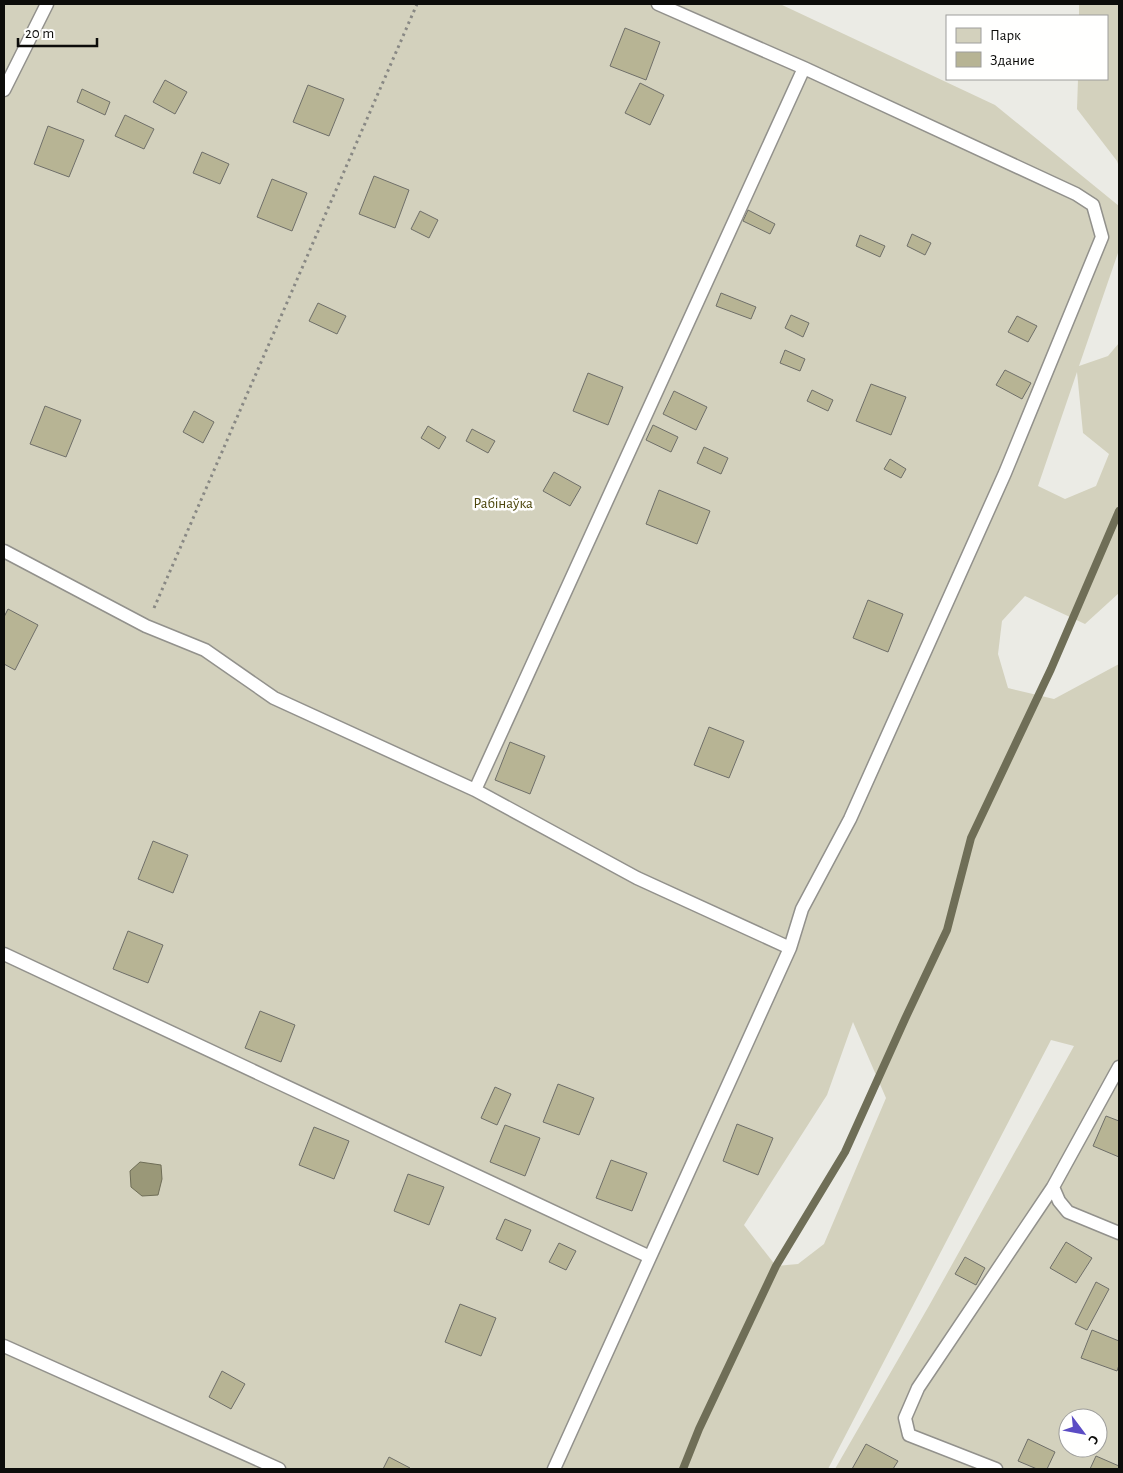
<svg xmlns="http://www.w3.org/2000/svg" width="1123" height="1473" font-family="'Alegreya Sans',sans-serif">
<rect width="100%" height="100%" fill="#ebebe5"/>
<path fill="#d3d1bd" fill-rule="evenodd" d="M 4,4 L 780,4 L 995,105 L 1119,206 L 1119,250 L 1079,366 L 1108,356 L 1119,343 L 1119,593 L 1085,624 L 1025,596 L 1002,621 L 998,654 L 1008,688 L 1054,699 L 1119,664 L 1119,1469 L 835,1469 L 930,1304 L 1074,1046 L 1051,1040 L 828,1469 L 4,1469 ZM 1077,372 L 1083,433 L 1109,454 L 1096,486 L 1065,499 L 1038,486 ZM 853,1022 L 886,1098 L 824,1244 L 798,1264 L 776,1266 L 744,1225 L 827,1095 ZM 1068,1418 L 1098,1418 L 1098,1448 L 1068,1448 Z
M 1079,4 L 1119,4 L 1119,167 L 1117,161 L 1077,109 L 1078,79 L 1107,79 L 1107,16 L 1079,16 Z"/>
<path fill="#9a9878" stroke="#6f6e57" d="M 140,1162 L 161,1165 L 162,1179 L 158,1195 L 142,1196 L 131,1187 L 130,1171 Z"/>
<g fill="none" stroke-linecap="round" stroke-linejoin="round">
<path stroke="#6f6e57" stroke-width="8" d="M 683,1469 L 699,1429 L 776,1266 L 845,1152 L 905,1019 L 947,930 L 971,838 L 1051,669 L 1119,511"/>
</g>
<path fill="#b7b494" stroke="#6f6f69" d="M 625,28 L 660,42 L 646,80 L 610,66 Z
M 165,80 L 187,92 L 175,114 L 153,102 Z
M 640,83 L 664,95 L 650,125 L 625,113 Z
M 308,85 L 344,99 L 329,136 L 293,122 Z
M 82,89 L 110,102 L 105,115 L 77,102 Z
M 125,115 L 154,129 L 144,149 L 115,136 Z
M 48,126 L 84,140 L 69,177 L 34,164 Z
M 202,152 L 229,164 L 220,184 L 193,173 Z
M 374,176 L 409,190 L 395,228 L 359,214 Z
M 272,179 L 307,193 L 292,231 L 257,217 Z
M 748,210 L 775,224 L 770,234 L 743,221 Z
M 420,211 L 438,220 L 429,238 L 411,229 Z
M 912,234 L 931,243 L 925,255 L 907,246 Z
M 860,235 L 885,246 L 880,257 L 856,246 Z
M 721,293 L 756,307 L 751,319 L 716,306 Z
M 318,303 L 346,316 L 337,334 L 309,321 Z
M 791,315 L 809,323 L 803,337 L 785,328 Z
M 1017,316 L 1037,326 L 1028,342 L 1008,332 Z
M 785,350 L 805,359 L 800,371 L 780,363 Z
M 1005,370 L 1031,383 L 1022,399 L 996,385 Z
M 588,373 L 623,387 L 608,425 L 573,411 Z
M 871,384 L 906,397 L 891,435 L 856,421 Z
M 812,390 L 833,400 L 828,411 L 807,401 Z
M 674,391 L 707,407 L 696,430 L 663,414 Z
M 45,406 L 81,420 L 66,457 L 30,444 Z
M 194,411 L 214,422 L 203,443 L 183,432 Z
M 653,425 L 678,437 L 671,452 L 646,440 Z
M 428,426 L 446,437 L 439,449 L 421,438 Z
M 472,429 L 495,441 L 488,453 L 466,441 Z
M 704,447 L 728,458 L 721,474 L 697,463 Z
M 890,459 L 906,469 L 901,478 L 884,469 Z
M 554,472 L 581,487 L 570,506 L 543,491 Z
M 659,490 L 710,511 L 697,544 L 646,524 Z
M 868,600 L 903,614 L 888,652 L 853,638 Z
M 8,609 L 38,625 L 15,670 L 4,664 L 4,617 Z
M 709,727 L 744,741 L 729,778 L 694,765 Z
M 510,742 L 545,756 L 530,794 L 495,780 Z
M 153,841 L 188,855 L 173,893 L 138,879 Z
M 128,931 L 163,945 L 148,983 L 113,969 Z
M 260,1011 L 295,1025 L 281,1062 L 245,1048 Z
M 558,1084 L 594,1098 L 579,1135 L 543,1122 Z
M 495,1087 L 511,1094 L 497,1125 L 481,1118 Z
M 1106,1116 L 1119,1121 L 1119,1157 L 1093,1146 Z
M 737,1124 L 773,1138 L 758,1175 L 723,1161 Z
M 505,1125 L 540,1138 L 525,1176 L 490,1162 Z
M 314,1127 L 349,1141 L 334,1179 L 299,1165 Z
M 611,1160 L 647,1173 L 632,1211 L 596,1198 Z
M 408,1174 L 444,1187 L 429,1225 L 394,1211 Z
M 505,1219 L 531,1230 L 522,1251 L 496,1239 Z
M 1066,1242 L 1092,1258 L 1076,1283 L 1050,1268 Z
M 559,1243 L 576,1251 L 566,1270 L 549,1262 Z
M 965,1257 L 985,1268 L 976,1285 L 955,1274 Z
M 1096,1282 L 1109,1289 L 1087,1330 L 1075,1324 Z
M 460,1304 L 496,1318 L 481,1356 L 445,1342 Z
M 1092,1330 L 1119,1341 L 1119,1365 L 1117,1371 L 1081,1358 Z
M 222,1371 L 245,1384 L 231,1409 L 209,1397 Z
M 1028,1439 L 1055,1452 L 1047,1469 L 1037,1469 L 1018,1461 Z
M 866,1444 L 898,1461 L 893,1469 L 852,1469 Z
M 1096,1456 L 1119,1466 L 1119,1469 L 1090,1469 Z
M 389,1457 L 410,1468 L 410,1469 L 383,1469 Z"/>
<g fill="none" stroke-linecap="round" stroke-linejoin="round">
<defs>
<path id="lane" d="M 4,90 L 47,4
M 4,551 L 146,626 L 205,650 L 274,698 L 475,790 L 637,878 L 790,948
M 475,790 L 804,68
M 4,954 L 650,1257
M 1119,1067 L 1053,1187 L 1059,1201 L 1068,1212 L 1119,1233
M 4,1346 L 279,1469
M 554,1469 L 790,948 L 802,909 L 850,819 L 1005,473 L 1102,237 L 1093,205 L 1076,194 L 804,68 L 658,4
M 996,1469 L 909,1435 L 905,1418 L 918,1388 L 1053,1187"/>
</defs>
<use href="#lane" stroke="#92918c" stroke-width="15"/>
<path stroke="#888884" stroke-width="3" stroke-dasharray="2.5 4" stroke-linecap="butt" d="M 154,608 L 417,4"/>
<use href="#lane" stroke="#fff" stroke-width="12"/>
</g>
<g text-anchor="middle" dominant-baseline="central" stroke-width="5" stroke-linejoin="round" paint-order="stroke">
<g font-size="15" fill="#4d470d" stroke="#fffffe">
<text x="503" y="503">Рабінаўка</text>
</g>
</g>
<rect width="1123" height="1473" fill="none" stroke="#0c0c0a" stroke-width="10"/>
<rect x="946" y="15" width="162" height="65" fill="#fffffe" stroke="#9e9e9c"/>
<rect x="956" y="28" width="25" height="15" fill="#d3d1bd" stroke="#9e9e9c"/>
<text x="990" y="40" font-size="15" fill="#0c0c0a">Парк</text>
<rect x="956" y="52" width="25" height="15" fill="#b7b494" stroke="#9e9e9c"/>
<text x="990" y="65" font-size="15" fill="#0c0c0a">Здание</text>
<g transform="translate(1083 1433) rotate(122)"><circle r="24" fill="#fffffe" stroke="#9e9e9c"/>
<path d="M0-4L9 19L0 12L-9 19Z" fill="#5b4cc4"/>
<text y="-8" font-size="14" font-weight="bold" text-anchor="middle" fill="#0c0c0a">С</text>
</g>
<path d="M18 38v8h79v-8" fill="none" stroke="#0c0c0a" stroke-width="2.5"/>
<text x="25" y="38" font-size="15" fill="#0c0c0a" stroke="#fffffe" stroke-width="4" paint-order="stroke">20 m</text>
</svg>
